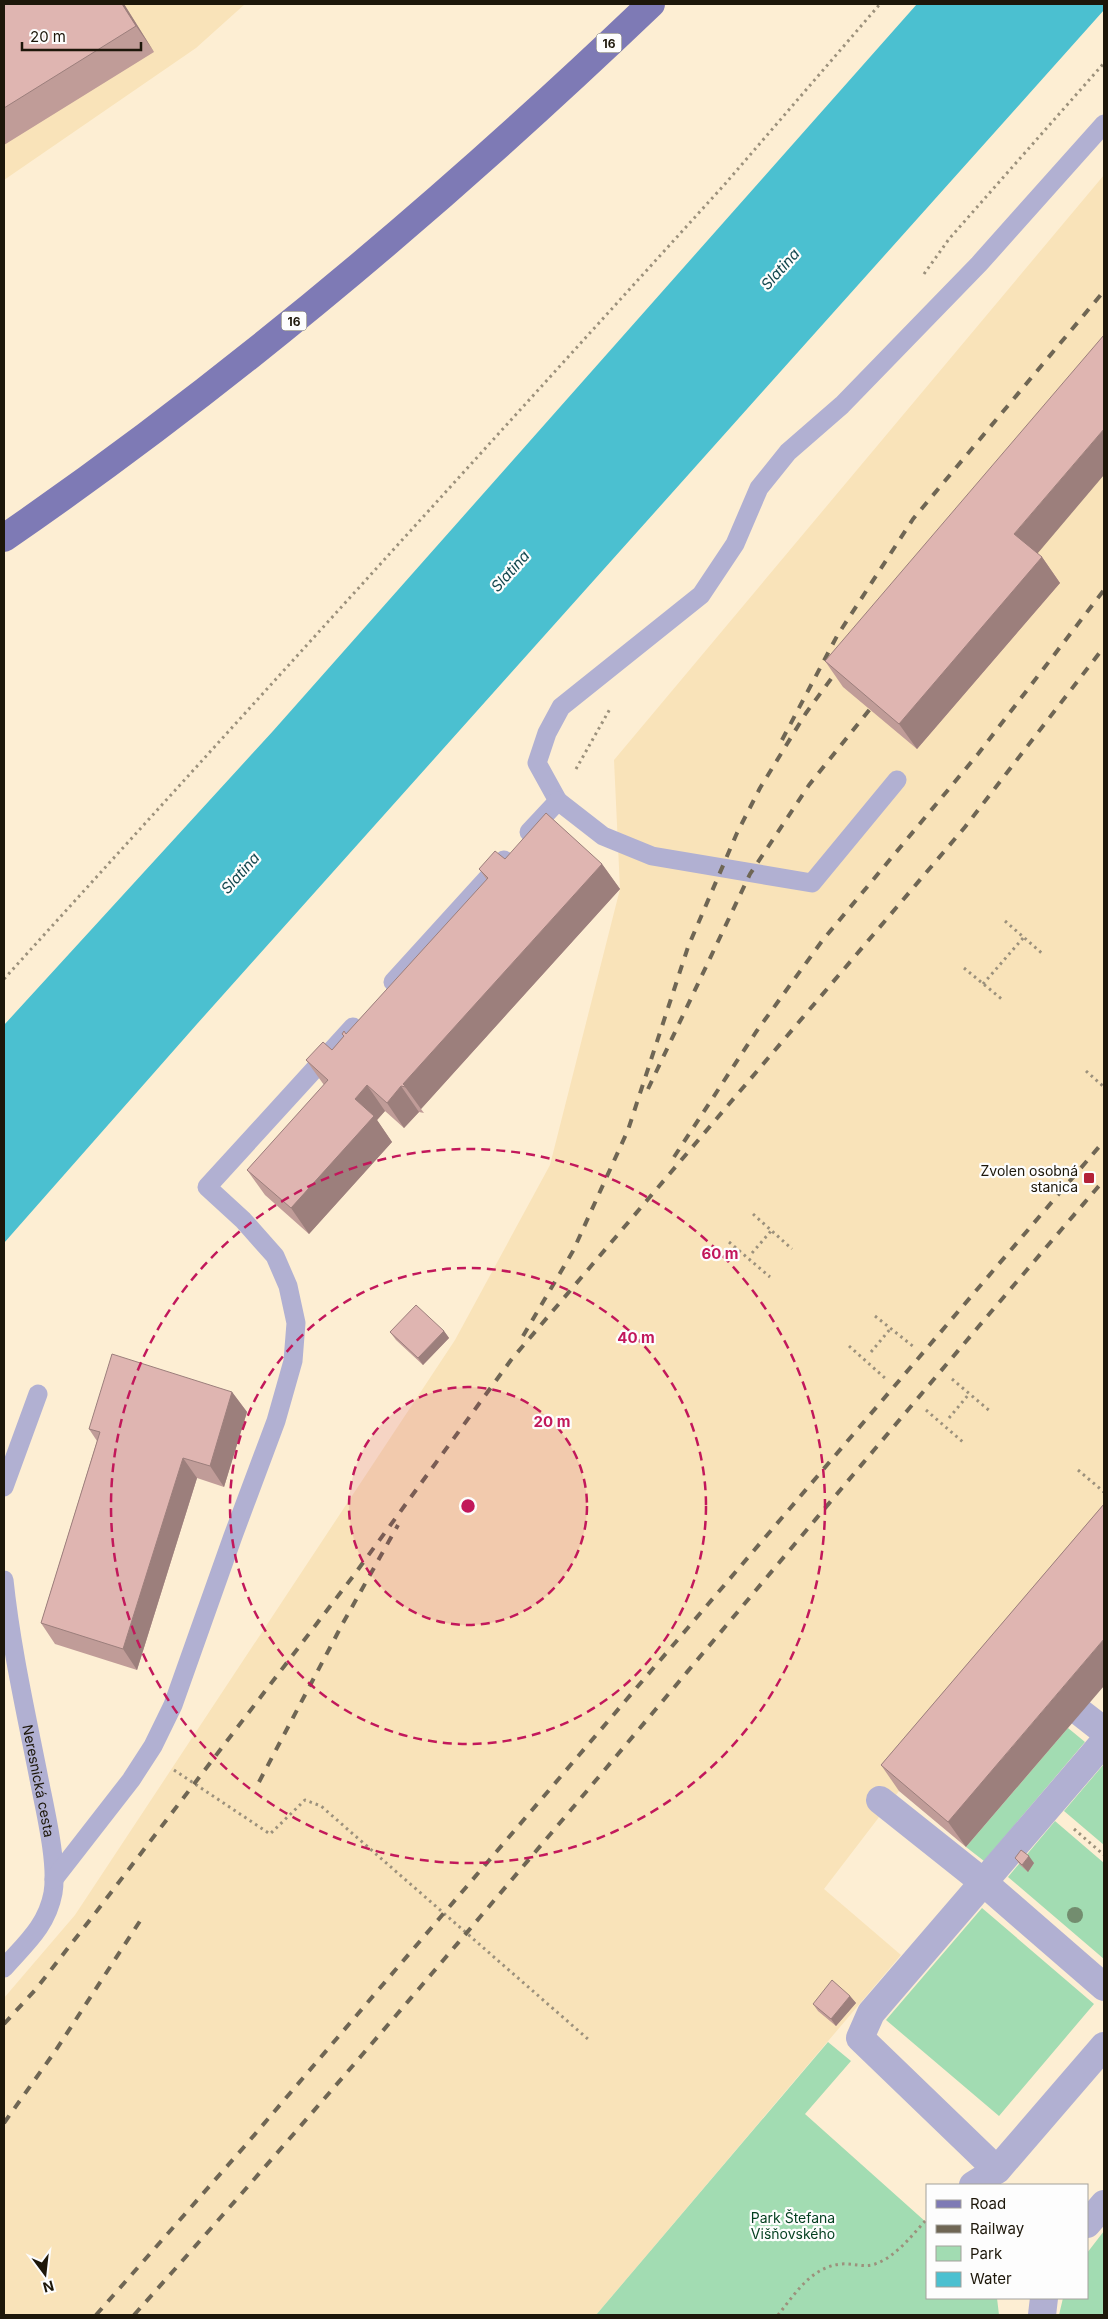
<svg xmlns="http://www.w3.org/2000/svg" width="1108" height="2319" font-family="Inter,sans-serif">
<rect width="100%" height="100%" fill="#fdeed3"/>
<path fill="#f9e3b9" d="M 4,4 L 245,4 L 196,48 L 4,180 Z
M 1104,175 L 1104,1550 L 899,1791 L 824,1889 L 901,1955 L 596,2315 L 4,2315 L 4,1998 L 75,1915 L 455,1340 L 550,1165 L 620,889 L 614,760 Z"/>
<path fill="#a2dcb2" d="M 1068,1728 L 1085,1742 L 984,1861 L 966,1847 Z
M 1104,1764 L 1104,1845 L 1064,1811 Z
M 1055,1821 L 1104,1863 L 1104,1959 L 1008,1877 Z
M 982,1908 L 1094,2004 L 999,2116 L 886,2020 Z
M 828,2042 L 851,2061 L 805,2114 L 927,2223 L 927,2298 L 997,2298 L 999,2315 L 596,2315 Z
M 1104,2231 L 1104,2315 L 1059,2315 L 1063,2298 L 1087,2298 L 1087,2253 Z"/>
<path fill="#4bc0d0" d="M 917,4 L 1104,4 L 1104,10 L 197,1024 L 4,1243 L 4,1025 L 273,731 Z"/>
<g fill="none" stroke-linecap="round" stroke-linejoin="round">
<path stroke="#9c917c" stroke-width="3" stroke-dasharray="2.5 4" stroke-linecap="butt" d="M 924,274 L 949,239 L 1104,63
M 576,769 L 611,707
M 1005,921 L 1044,955
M 964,968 L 1004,1001
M 4,979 L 725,184 L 880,4
M 983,984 L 1024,937
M 1086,1071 L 1104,1087
M 753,1214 L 792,1249
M 729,1242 L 770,1277
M 752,1253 L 771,1231
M 875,1316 L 914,1347
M 849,1346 L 886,1379
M 871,1352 L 891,1328
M 952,1379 L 991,1412
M 926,1410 L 964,1443
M 949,1418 L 969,1394
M 1078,1470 L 1104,1492
M 174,1770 L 270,1834 L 305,1800 L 321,1806 L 589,2040
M 1074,1829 L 1104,1855
M 778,2315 C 795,2294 811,2267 841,2264 C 853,2263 864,2268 875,2264 C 896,2257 912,2235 927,2219"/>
<g stroke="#b1b0d2" stroke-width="19">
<path d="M 558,801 L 537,763 L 547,733 L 561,707 L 701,595 L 735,544 L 759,488 L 788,452 L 842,405 L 979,264 L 1104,124"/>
<path d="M 529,832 L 558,801 L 603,836 L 652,856 L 812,883 L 897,780"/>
<path d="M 393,982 L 504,860"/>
<path d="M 4,1487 L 38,1394"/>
<path id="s1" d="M 4,1580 C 11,1647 26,1713 39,1779 C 45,1810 58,1863 53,1893 C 47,1926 25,1944 4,1968"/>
<path d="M 54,1879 L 131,1780 L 153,1746 L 173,1705 L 233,1536 L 276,1421 L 293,1361 L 296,1323 L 288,1286 L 275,1256 L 243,1220 L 207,1187 L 353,1027"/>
</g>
<path stroke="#b1b0d2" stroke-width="28" d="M 1081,1713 L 1104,1731
M 880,1800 L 983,1882 L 1104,1987
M 997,2170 L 860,2038 L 871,2013 L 1104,1742
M 973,2185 L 997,2170 L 1104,2046"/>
<path stroke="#b1b0d2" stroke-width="28" d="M 1087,2224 L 1104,2204
M 1042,2315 L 1044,2298"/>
<path stroke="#7e7ab5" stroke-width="28" d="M 4,538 C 235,379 448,198 651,4"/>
<path stroke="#6f6654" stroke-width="4" stroke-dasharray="9 9" stroke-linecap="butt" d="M 782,740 L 837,636 L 913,519 L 1104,291
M 648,1089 L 750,874 L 809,785 L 870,709
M 674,1157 L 756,1032 L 822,941 L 978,754 L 1104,590
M 523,1336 L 573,1251 L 628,1130 L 688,947 L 737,833 L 760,788 L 806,713 L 842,664
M 259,1782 L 343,1623 L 398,1525
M 4,2024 L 36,1989 L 93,1916 L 354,1575 L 511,1360 L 965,827 L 1104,647
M 4,2123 L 56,2050 L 140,1921
M 96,2315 L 244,2147 L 1104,1141
M 134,2315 C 466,1944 779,1557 1104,1180"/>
</g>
<circle fill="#738d6f" cx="1075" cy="1915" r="8"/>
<path fill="#c09c98" d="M 4,4 L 124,4 L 154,52 L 4,145 Z
M 1037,554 L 1042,557 L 1060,583 L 917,749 L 843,687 L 825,661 Z
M 505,859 L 602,864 L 620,889 L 421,1109 L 424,1113 L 419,1112 L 404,1128 L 385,1111 L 377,1120 L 392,1142 L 309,1234 L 265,1195 L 247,1170 L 324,1085 L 306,1060 L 332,1050 L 344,1036 L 342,1034 L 346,1034 L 487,880 L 479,869 Z
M 444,1331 L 449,1338 L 423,1365 L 396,1340 L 390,1332 Z
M 232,1392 L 247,1412 L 224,1487 L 197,1478 L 137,1670 L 55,1644 L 41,1623 L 97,1441 L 89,1429 Z
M 1104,1504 L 966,1847 L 899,1791 L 881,1765 Z
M 1015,1858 L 1034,1863 L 1028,1872 L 1020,1865 Z
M 850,1996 L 856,2003 L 836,2026 L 818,2011 L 813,2004 Z"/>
<path fill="#9c7f7c" d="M 122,4 L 124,4 L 154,52 L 136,26 Z
M 1104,429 L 1104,475 L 1032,560 L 1014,534 Z
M 1042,557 L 1060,583 L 917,749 L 899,724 Z
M 602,864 L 620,889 L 421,1109 L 403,1084 Z
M 367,1085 L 385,1111 L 377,1120 L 392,1142 L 309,1234 L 291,1208 L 355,1099 Z
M 401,1086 L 419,1112 L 404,1128 L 387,1103 Z
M 444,1331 L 449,1338 L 423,1365 L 418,1358 Z
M 232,1392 L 247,1412 L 224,1487 L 210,1466 Z
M 183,1458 L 197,1478 L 137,1670 L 123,1649 Z
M 1104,1639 L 1104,1686 L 966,1847 L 948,1822 Z
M 1029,1856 L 1034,1863 L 1028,1872 L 1022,1865 Z
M 850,1996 L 856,2003 L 836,2026 L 831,2019 Z"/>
<path fill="#dfb5b1" stroke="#9c7f7c" d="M 4,4 L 122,4 L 136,26 L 4,108 Z
M 1104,335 L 1104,429 L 1014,534 L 1042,557 L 899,724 L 825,661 Z
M 546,813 L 602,864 L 403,1084 L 406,1087 L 401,1086 L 387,1103 L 367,1085 L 355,1099 L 374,1116 L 291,1208 L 247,1170 L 328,1080 L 306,1060 L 323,1042 L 332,1050 L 344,1036 L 342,1034 L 344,1031 L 346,1034 L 488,878 L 479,869 L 495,851 L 505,859 Z
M 416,1305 L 444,1331 L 418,1358 L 390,1332 Z
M 112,1354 L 232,1392 L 210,1466 L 183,1458 L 123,1649 L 41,1623 L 100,1432 L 89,1429 Z
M 1104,1504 L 1104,1639 L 948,1822 L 881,1765 Z
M 1021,1850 L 1029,1856 L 1022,1865 L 1015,1858 Z
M 832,1980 L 850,1996 L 831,2019 L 813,2004 Z"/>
<circle cx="468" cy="1506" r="119" fill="#c2185b" fill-opacity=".12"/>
<g fill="none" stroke="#c2185b" stroke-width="2.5" stroke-dasharray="9 6">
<circle cx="468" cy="1506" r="119"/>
<circle cx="468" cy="1506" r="238"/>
<circle cx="468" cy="1506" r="357"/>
</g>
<rect fill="#b32138" stroke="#fdfdfd" stroke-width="2" x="1083" y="1172" width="12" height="12" rx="2.5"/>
<g text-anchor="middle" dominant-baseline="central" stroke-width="4.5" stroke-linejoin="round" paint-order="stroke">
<g fill="#fdfdfd" stroke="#605c53" stroke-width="1">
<rect x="596.5" y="33.5" width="25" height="19" rx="4"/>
<rect x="281.5" y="311.5" width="25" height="19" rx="4"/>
</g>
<g font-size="12" font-weight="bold" fill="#1d170a">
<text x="609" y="43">16</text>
<text x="294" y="321">16</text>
</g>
<g font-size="14" fill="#1d170a" stroke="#fdfdfd" text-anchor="end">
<text x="1078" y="1170">Zvolen osobná<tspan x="1078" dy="16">stanica</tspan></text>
</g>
<g font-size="14" fill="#1d170a" stroke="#fdfdfd">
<text stroke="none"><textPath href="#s1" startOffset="204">Neresnická cesta</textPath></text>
</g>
<g font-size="14" fill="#023e1e" stroke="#fdfdfd">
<text x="793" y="2217">Park Štefana<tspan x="793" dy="16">Višňovského</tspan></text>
</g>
<g font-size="15" font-style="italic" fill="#14484f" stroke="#fdfdfd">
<text transform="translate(780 269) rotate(-48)">Slatina</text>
<text transform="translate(510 571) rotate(-48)">Slatina</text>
<text transform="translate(240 873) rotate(-48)">Slatina</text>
</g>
</g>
<circle cx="468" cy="1506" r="8" fill="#c2185b" stroke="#fdfdfd" stroke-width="2.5"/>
<g font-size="15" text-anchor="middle" font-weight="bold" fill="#c2185b" stroke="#fdfdfd" stroke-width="4.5" stroke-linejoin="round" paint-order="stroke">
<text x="720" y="1259">60 m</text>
<text x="636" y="1343">40 m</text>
<text x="552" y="1427">20 m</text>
</g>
<rect width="1108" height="2319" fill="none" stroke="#1d170a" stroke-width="10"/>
<rect x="926" y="2184" width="162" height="115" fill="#fdfdfd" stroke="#a3a19c"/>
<rect x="936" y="2200" width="25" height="8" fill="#7e7ab5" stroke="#a3a19c"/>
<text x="970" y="2209" font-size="15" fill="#1d170a">Road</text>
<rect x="936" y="2225" width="25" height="8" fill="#6f6654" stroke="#a3a19c"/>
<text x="970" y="2234" font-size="15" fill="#1d170a">Railway</text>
<rect x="936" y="2246" width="25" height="15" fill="#a2dcb2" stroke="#a3a19c"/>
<text x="970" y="2259" font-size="15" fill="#1d170a">Park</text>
<rect x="936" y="2272" width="25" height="15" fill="#4bc0d0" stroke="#a3a19c"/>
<text x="970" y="2284" font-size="15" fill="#1d170a">Water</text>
<g transform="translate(45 2274) rotate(165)" stroke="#fdfdfd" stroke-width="4" paint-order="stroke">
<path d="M0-4L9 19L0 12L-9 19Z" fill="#1d170a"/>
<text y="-8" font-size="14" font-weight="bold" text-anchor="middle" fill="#1d170a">N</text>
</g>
<path d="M22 42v8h119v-8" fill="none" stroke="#1d170a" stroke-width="2.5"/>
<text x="30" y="42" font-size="15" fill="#1d170a" stroke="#fdfdfd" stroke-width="4" paint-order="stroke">20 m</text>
</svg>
